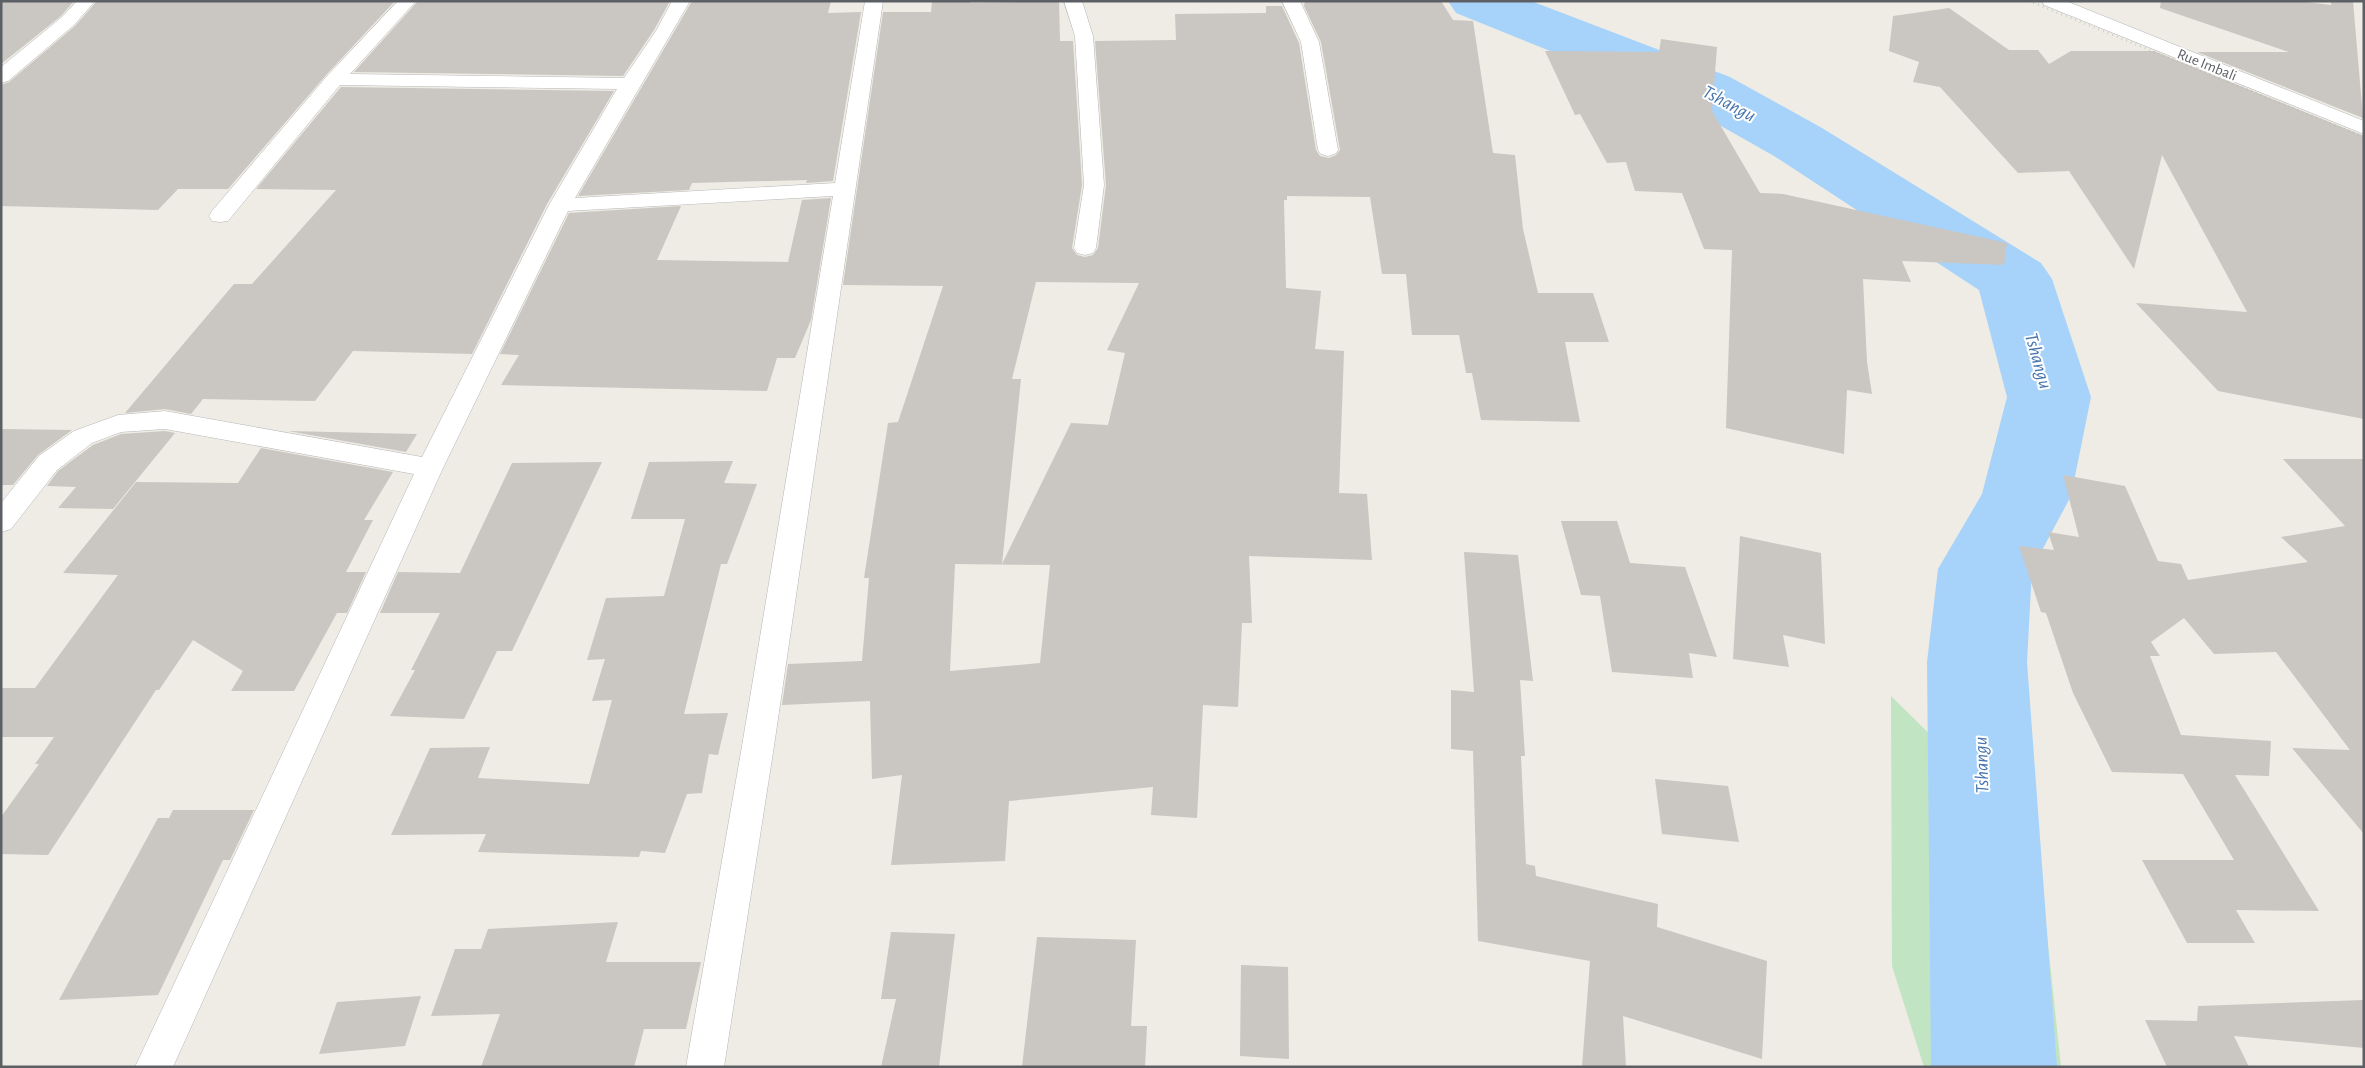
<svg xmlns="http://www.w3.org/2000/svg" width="2365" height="1068" font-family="'Alegreya Sans',sans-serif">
<rect width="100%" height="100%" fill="#eeece4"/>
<path fill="#c1e4c3" d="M 1891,696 L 2037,840 L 2061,1067 L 1924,1067 L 1892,966 Z"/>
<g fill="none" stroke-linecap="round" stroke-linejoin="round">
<path fill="#a7d3fb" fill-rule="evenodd" d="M 1448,1 L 1531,1 L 1730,77 L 1822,128 L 2041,263 L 2052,279 L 2091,397 L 2071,496 L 2032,569 L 2027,662 L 2057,1067 L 1931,1067 L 1927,662 L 1938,569 L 1982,494 L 2007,397 L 1979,290 L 1774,156 L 1684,105 L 1456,13 Z"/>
</g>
<path fill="#cac6c1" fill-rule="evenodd" d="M 1,1 L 74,1 L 61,16 L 1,64 Z
M 97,1 L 395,1 L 327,74 L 228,189 L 178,189 L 158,210 L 1,206 L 1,85 L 9,82 L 75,26 Z
M 418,1 L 670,1 L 654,30 L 623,76 L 354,72 Z
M 692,1 L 831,1 L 828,13 L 861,12 L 833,181 L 806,183 L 807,180 L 692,183 L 689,190 L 578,196 Z
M 932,1 L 970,1 L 970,3 L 1059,1 L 1060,41 L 1073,41 L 1082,185 L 1072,248 L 1077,255 L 1085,257 L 1093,255 L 1098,248 L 1106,185 L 1095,41 L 1176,40 L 1175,14 L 1266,13 L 1266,6 L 1282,6 L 1299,43 L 1316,150 L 1320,156 L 1329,158 L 1336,155 L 1340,150 L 1321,42 L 1304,6 L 1305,1 L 1441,1 L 1453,20 L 1473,21 L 1493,153 L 1515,155 L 1523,229 L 1538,293 L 1593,293 L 1609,342 L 1565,342 L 1580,422 L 1481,420 L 1472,373 L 1466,373 L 1459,335 L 1412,335 L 1406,274 L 1382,274 L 1370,197 L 1287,196 L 1287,200 L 1284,200 L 1286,288 L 1321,291 L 1315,349 L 1344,351 L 1339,493 L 1367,494 L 1372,560 L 1249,556 L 1252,623 L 1242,623 L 1238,707 L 1203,705 L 1197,818 L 1151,815 L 1153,787 L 1009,801 L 1005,861 L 891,865 L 902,775 L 872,779 L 870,701 L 782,705 L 788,664 L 862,661 L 869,578 L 864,578 L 888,423 L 898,422 L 943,286 L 843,285 L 883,12 L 931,12 ZM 1036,282 L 1139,283 L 1107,350 L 1125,353 L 1108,425 L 1071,423 L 1002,564 L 1021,379 L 1012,379 ZM 955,564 L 1050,565 L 1040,663 L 950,671 Z
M 2161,1 L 2298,1 L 2331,5 L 2331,1 L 2353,1 L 2363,118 L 2197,52 L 2289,52 L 2160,8 Z
M 1949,8 L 2009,50 L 2038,50 L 2049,64 L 2071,51 L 2154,51 L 2364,136 L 2364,419 L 2218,391 L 2136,303 L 2247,312 L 2162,155 L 2134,269 L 2069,171 L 2018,173 L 1940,87 L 1913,82 L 1919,62 L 1889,51 L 1893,16 Z
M 1661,39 L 1717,47 L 1712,111 L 1760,193 L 1783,194 L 2007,243 L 2004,265 L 1902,261 L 1911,282 L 1863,279 L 1867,362 L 1872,394 L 1847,390 L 1844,454 L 1726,428 L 1732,250 L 1704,249 L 1682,193 L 1635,191 L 1626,162 L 1607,163 L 1580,114 L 1575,115 L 1545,51 L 1659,52 Z
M 341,87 L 614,91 L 547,204 L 472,354 L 353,351 L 315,401 L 203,399 L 191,414 L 165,409 L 125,413 L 234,284 L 252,284 L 336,190 L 256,189 Z
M 831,198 L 811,320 L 795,358 L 777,358 L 767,391 L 501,385 L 519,355 L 500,354 L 569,213 L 681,206 L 657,260 L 788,262 L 802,200 Z
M 1,429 L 72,430 L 38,455 L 13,485 L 1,485 Z
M 165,431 L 175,433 L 113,509 L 58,508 L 76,487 L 47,486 L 58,471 L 93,445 L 121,434 Z
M 288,431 L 417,434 L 406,452 Z
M 261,448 L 393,472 L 364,520 L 373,520 L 346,572 L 366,572 L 347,613 L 337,613 L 294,691 L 231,691 L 243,671 L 193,640 L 159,690 L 156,690 L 48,855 L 1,854 L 1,817 L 39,764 L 35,764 L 54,737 L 1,737 L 1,688 L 35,688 L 118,575 L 63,573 L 136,482 L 238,483 Z
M 2283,459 L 2364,459 L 2364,834 L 2292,748 L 2350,750 L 2276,652 L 2214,654 L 2184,618 L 2151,642 L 2160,656 L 2150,656 L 2181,735 L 2271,741 L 2269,776 L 2235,775 L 2319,911 L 2236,910 L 2255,943 L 2187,943 L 2142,860 L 2234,860 L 2183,774 L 2112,772 L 2073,693 L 2046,613 L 2041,612 L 2019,546 L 2054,550 L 2048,532 L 2079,537 L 2063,475 L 2125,486 L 2158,561 L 2181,564 L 2188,580 L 2308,562 L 2281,537 L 2345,526 Z
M 733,461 L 724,483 L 757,484 L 727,564 L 721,564 L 684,714 L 728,713 L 718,755 L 709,754 L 702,793 L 687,794 L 665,853 L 641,851 L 639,857 L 478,852 L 486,834 L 391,835 L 430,748 L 490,747 L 478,778 L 589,784 L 612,700 L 592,701 L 605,659 L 587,660 L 606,598 L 664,596 L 685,519 L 631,519 L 649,462 Z
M 602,462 L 512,651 L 497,651 L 464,719 L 390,716 L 415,670 L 411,670 L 440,613 L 380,613 L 398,572 L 460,573 L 512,463 Z
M 1561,521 L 1617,521 L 1630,563 L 1685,567 L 1717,657 L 1689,653 L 1693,678 L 1612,672 L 1600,596 L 1581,595 Z
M 1740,536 L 1821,553 L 1825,644 L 1783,635 L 1789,667 L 1733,659 Z
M 1464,552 L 1518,555 L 1533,681 L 1520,680 L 1525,756 L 1521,756 L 1526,864 L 1535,866 L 1536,876 L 1658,904 L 1657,927 L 1767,961 L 1762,1059 L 1623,1016 L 1626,1067 L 1582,1067 L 1590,961 L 1478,941 L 1473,751 L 1451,749 L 1451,690 L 1474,692 Z
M 1655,779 L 1728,786 L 1739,842 L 1662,834 Z
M 173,810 L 254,810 L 230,860 L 223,860 L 158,995 L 59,1000 L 158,818 L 169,818 Z
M 618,922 L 606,962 L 701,962 L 686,1029 L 644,1029 L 634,1067 L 481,1067 L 500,1014 L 431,1016 L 455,949 L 481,949 L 488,929 Z
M 891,932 L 955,934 L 939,1067 L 881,1067 L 896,999 L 881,999 Z
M 1037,937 L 1136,940 L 1131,1026 L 1147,1026 L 1145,1067 L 1022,1067 Z
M 1241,965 L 1288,967 L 1289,1059 L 1240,1056 Z
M 421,996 L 405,1046 L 319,1054 L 337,1002 Z
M 2364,1000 L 2364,1048 L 2234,1036 L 2249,1067 L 2167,1067 L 2145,1020 L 2197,1021 L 2198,1006 Z"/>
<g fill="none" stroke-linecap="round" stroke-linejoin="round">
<defs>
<path id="minor" d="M 77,1 L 95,1 L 74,25 L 8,81 L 1,83 L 1,67 L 62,17 Z
M 398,1 L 416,1 L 350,74 L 624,78 L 656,31 L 672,1 L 690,1 L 575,198 L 835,183 L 865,1 L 883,1 L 774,746 L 724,1067 L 686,1067 L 742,746 L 833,196 L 568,211 L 443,468 L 173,1067 L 135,1067 L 414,474 L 165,429 L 121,432 L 92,443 L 57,470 L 11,529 L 1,532 L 1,503 L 39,456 L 74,431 L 118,415 L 165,411 L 422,457 L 549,205 L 617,89 L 340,85 L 228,221 L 220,222 L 212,221 L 209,216 L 212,211 L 328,75 Z
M 1064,1 L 1082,1 L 1093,36 L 1104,185 L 1096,248 L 1093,253 L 1085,255 L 1077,253 L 1074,248 L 1084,185 L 1075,36 Z
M 1282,1 L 1300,1 L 1319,42 L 1338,150 L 1335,154 L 1328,156 L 1321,154 L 1318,150 L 1301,42 Z
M 2042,1 L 2066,1 L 2364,121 L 2364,134 L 2044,5 Z"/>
</defs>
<use href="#minor" stroke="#b4b6ba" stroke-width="1"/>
<use href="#minor" fill="#fff" fill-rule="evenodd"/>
<path stroke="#b4b5b5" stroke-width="2.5" stroke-dasharray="0.5 4.5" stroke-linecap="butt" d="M 2029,1 L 2364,137"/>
</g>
<g text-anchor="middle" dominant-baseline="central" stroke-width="4" stroke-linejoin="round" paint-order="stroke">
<g font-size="15" fill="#5c5f64" stroke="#fff">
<text transform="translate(2207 65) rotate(22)">Rue Imbali</text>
</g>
<g font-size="19" font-style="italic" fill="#4473ad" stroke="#fff">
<text transform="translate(1729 104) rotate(28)">Tshangu</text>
<text transform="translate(2038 361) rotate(74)">Tshangu</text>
<text transform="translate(1982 765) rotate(-92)">Tshangu</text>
</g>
</g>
<rect width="2365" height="1068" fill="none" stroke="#5c5f64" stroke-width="5"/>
</svg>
